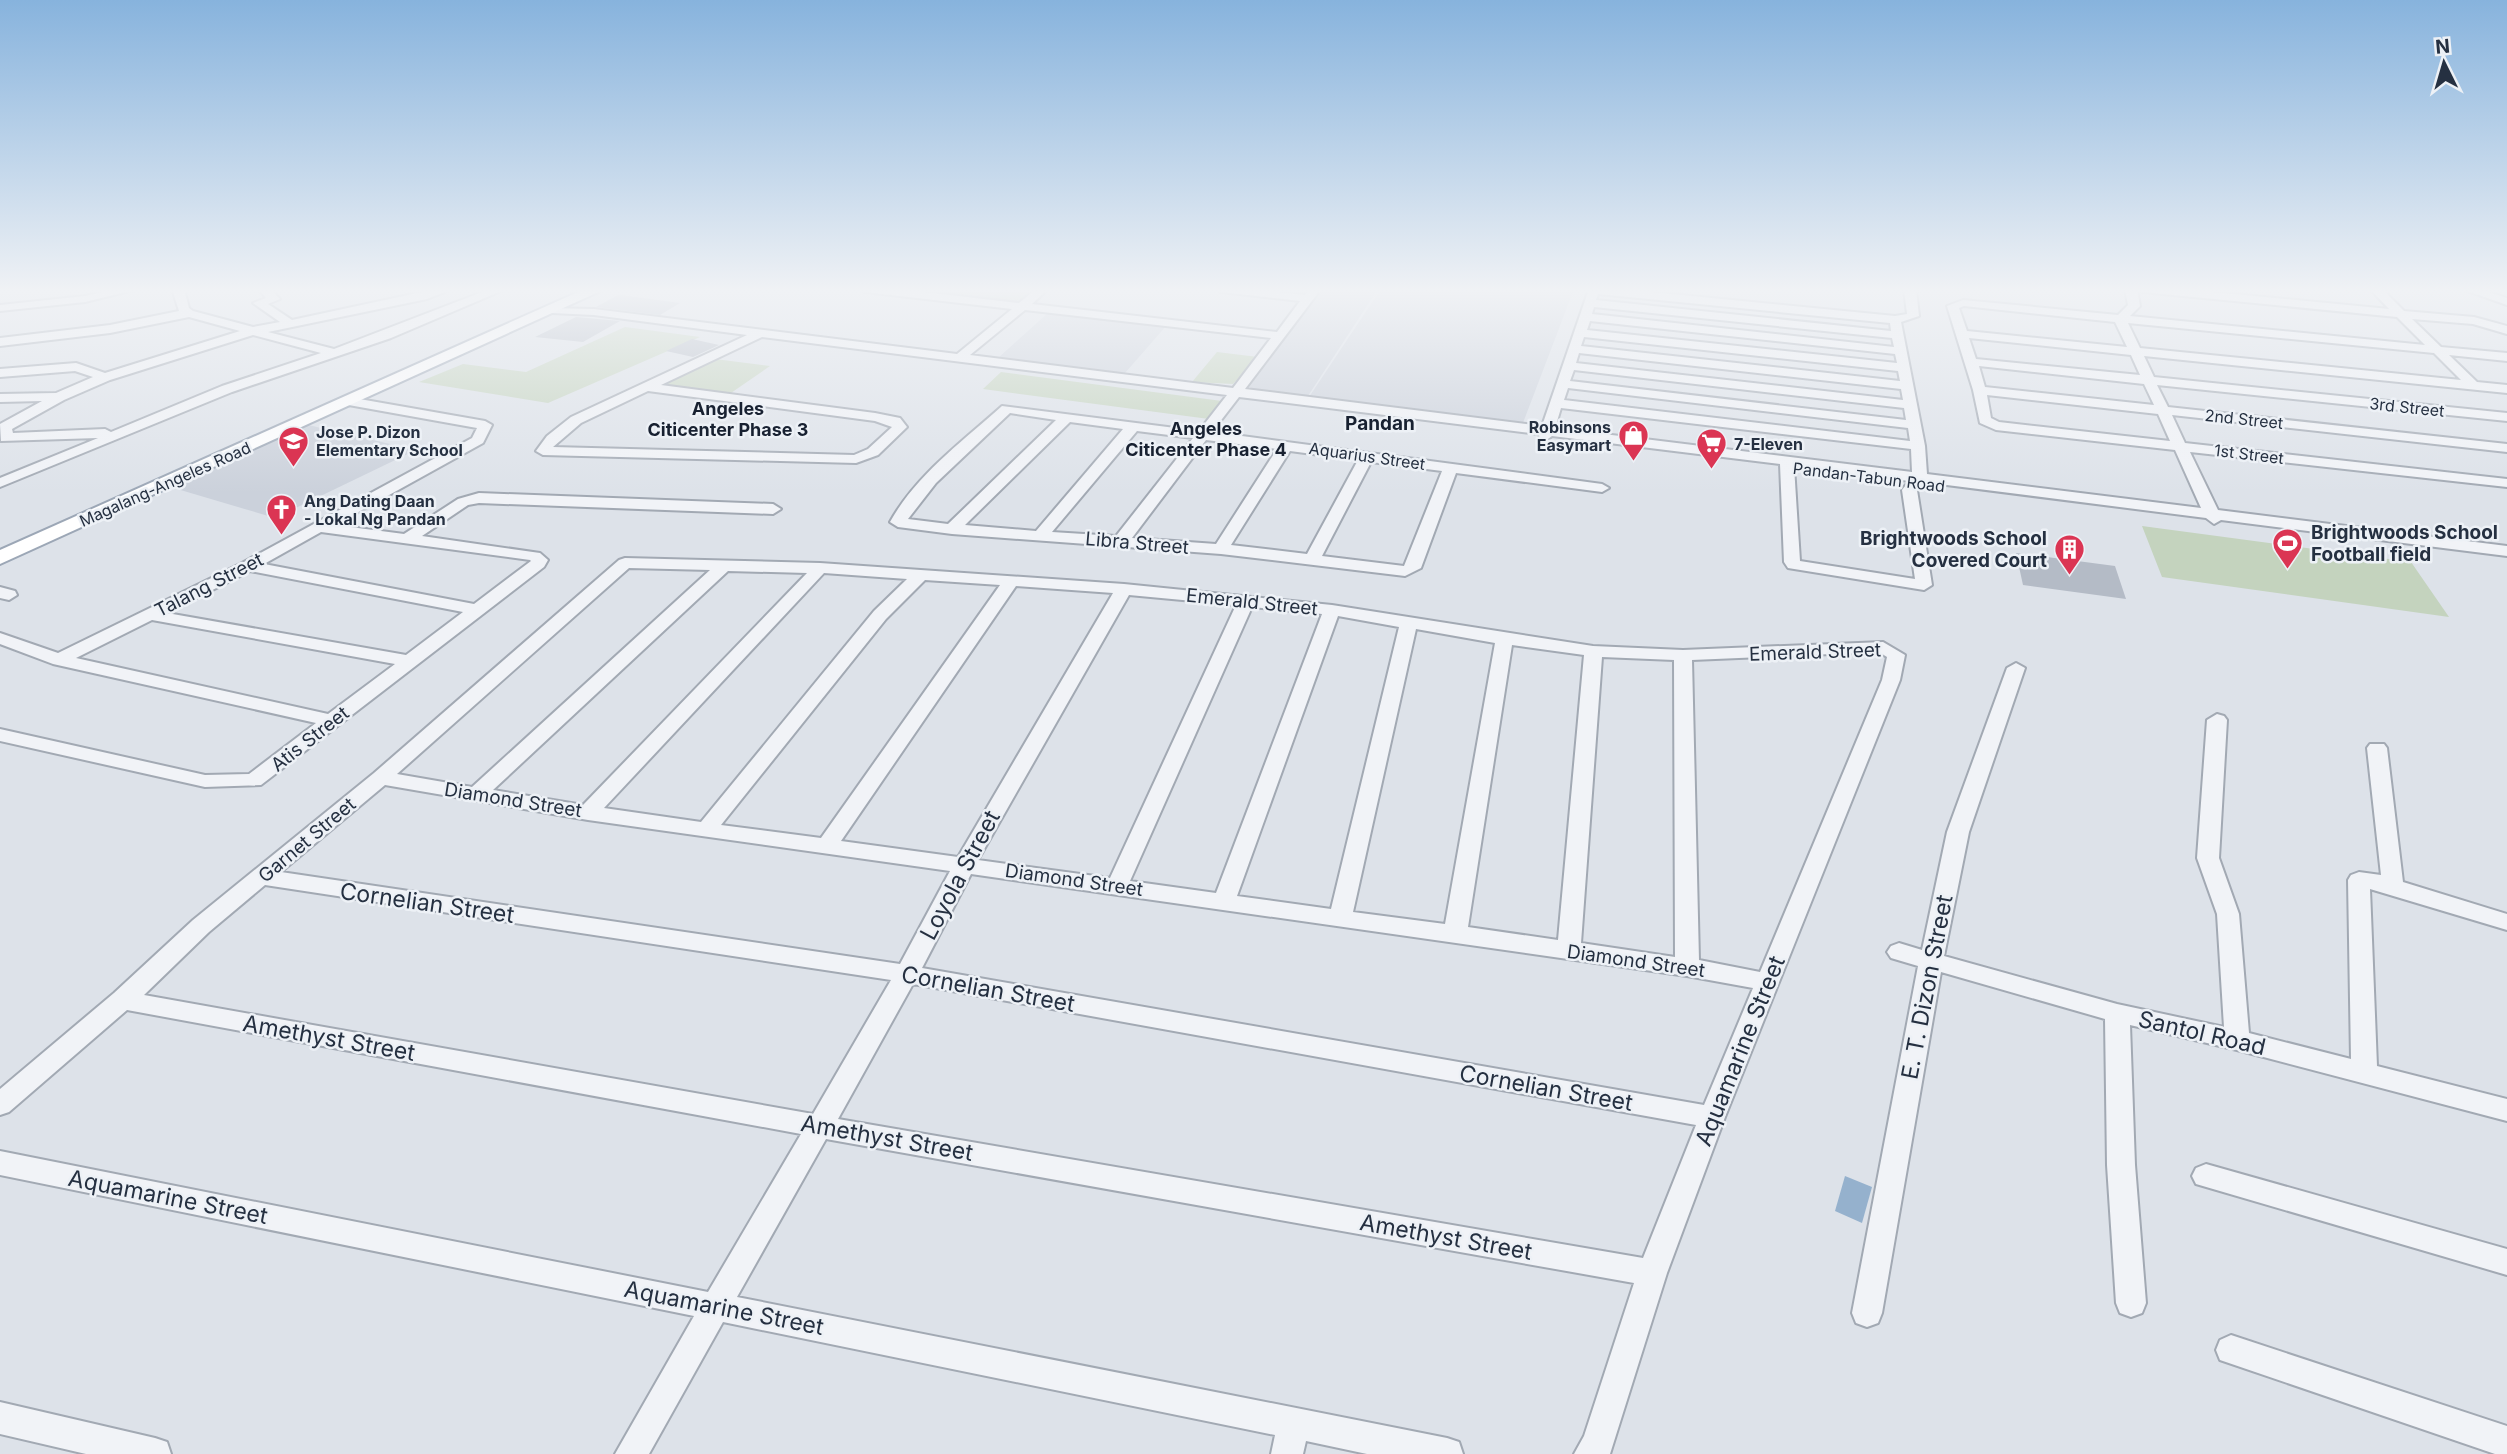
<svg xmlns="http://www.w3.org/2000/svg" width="2507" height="1454" font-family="Inter,sans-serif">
<rect width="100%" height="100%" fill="#dde2e9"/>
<path fill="#cbd1db" d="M 1321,289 L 1378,289 L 1306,399 L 1244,391 Z
M 1381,289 L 1574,289 L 1521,428 L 1307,400 Z
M 1048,313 L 1167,325 L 1125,373 L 998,358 Z
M 304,424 L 416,450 L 275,518 L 167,486 Z"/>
<path fill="#c4d3be" d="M 926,289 L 1027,289 L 1036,290 L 1019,304 L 919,294 Z
M 625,327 L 700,337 L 548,403 L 419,382 L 463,364 L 526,372 Z
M 1217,352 L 1258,357 L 1233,384 L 1192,382 Z
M 715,359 L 770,366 L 728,395 L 664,385 Z
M 1001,372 L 1222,401 L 1209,419 L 983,389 Z
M 2142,526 L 2411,562 L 2449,617 L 2162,577 Z"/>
<path fill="#95b1cd" d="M 1845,1176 L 1872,1187 L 1862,1223 L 1835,1211 Z"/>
<path fill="#b4bbc6" d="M 618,295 L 621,295 L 680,303 L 660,315 L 596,307 Z
M 576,317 L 620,321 L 583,342 L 535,337 Z
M 692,339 L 719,345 L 693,357 L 666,351 Z
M 2016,553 L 2115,566 L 2126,599 L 2023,585 Z"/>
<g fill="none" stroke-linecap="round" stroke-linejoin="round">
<defs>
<path id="minor" d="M 115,289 L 138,289 L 85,302 L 0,311 L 0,305 L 85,296 Z
M 172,289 L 184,289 L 189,308 L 193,311 L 253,327 L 280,322 L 253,303 L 266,298 L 258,289 L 270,289 L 280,299 L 268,304 L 292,320 L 436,289 L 453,289 L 427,299 L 268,332 L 334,349 L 490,289 L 506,289 L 391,338 L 232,392 L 0,487 L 0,478 L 98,438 L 1,441 L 0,424 L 42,401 L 0,402 L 0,394 L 56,393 L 93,377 L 75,371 L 0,377 L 0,369 L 76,363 L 105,373 L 240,331 L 189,317 L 110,333 L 0,346 L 0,338 L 110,325 L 179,311 ZM 253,335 L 321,353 L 222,386 L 111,432 L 105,429 L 13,433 L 12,429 L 64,400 L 110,380 Z
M 860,289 L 898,289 L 1019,303 L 1036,289 L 1048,289 L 1032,304 L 1277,332 L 1300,301 L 1221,292 L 1216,289 L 1254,289 L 1305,295 L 1310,289 L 1321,289 L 1245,389 L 1542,426 L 1589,289 L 1621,289 L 1895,316 L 1907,314 L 1904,289 L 1916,289 L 1919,316 L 1901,322 L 1925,446 L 1927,474 L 2201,508 L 2175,450 L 1996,430 L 1980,423 L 1973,390 L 1947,306 L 1963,300 L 2118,315 L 2128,305 L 2125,289 L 2181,289 L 2389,309 L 2370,289 L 2382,289 L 2404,311 L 2474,317 L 2507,326 L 2507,334 L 2473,324 L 2412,319 L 2441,347 L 2507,353 L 2507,361 L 2449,355 L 2477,382 L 2507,385 L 2507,393 L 2144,356 L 2154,377 L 2507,413 L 2507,421 L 2157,385 L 2168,407 L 2507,444 L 2507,452 L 2172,415 L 2185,443 L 2507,479 L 2507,487 L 2190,452 L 2218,510 L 2507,546 L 2507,556 L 2221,520 L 2214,524 L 2206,518 L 1923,482 L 1917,490 L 1932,585 L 1924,590 L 1788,568 L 1784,562 L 1780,464 L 1552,436 L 1545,441 L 1540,440 L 1539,434 L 1239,397 L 1212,432 L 1602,484 L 1609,488 L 1602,492 L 1456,473 L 1421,568 L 1405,576 L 1221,554 L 952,534 L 898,527 L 890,522 C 916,475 963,441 1002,406 L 1199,431 L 1227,395 L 762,337 L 661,385 L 875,413 L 900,418 L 907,427 L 878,455 L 856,463 L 543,455 L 536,451 L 547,436 L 571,417 L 747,335 L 594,315 L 552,313 L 546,310 L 548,308 L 594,309 L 957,354 L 1012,309 L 865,292 ZM 2137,289 L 2142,292 L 2397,317 L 2425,345 L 2130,316 L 2140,306 ZM 1598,294 L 1890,323 L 1891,331 L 1596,300 ZM 1964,306 L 2115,322 L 2127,347 L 1967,331 L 1959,308 ZM 1594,307 L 1892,338 L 1894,347 L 1592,314 ZM 1025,310 L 1271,338 L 1233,388 L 970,355 ZM 1590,321 L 1895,354 L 1897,363 L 1587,330 ZM 2128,323 L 2434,353 L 2461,380 L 2140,348 ZM 1584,337 L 1898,371 L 1900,381 L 1581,346 ZM 1969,338 L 2131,355 L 2140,375 L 1976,359 ZM 1579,353 L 1901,389 L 1903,400 L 1576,363 ZM 1979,366 L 2144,384 L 2154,405 L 1985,387 ZM 1574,370 L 1904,408 L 1906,420 L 1570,381 ZM 1568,388 L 1908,428 L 1910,441 L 1564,400 ZM 648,391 L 875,421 L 892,427 L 868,449 L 854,455 L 553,447 L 581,423 ZM 1987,395 L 2158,414 L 2170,441 L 1999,422 L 1991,418 ZM 1561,408 L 1911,449 L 1912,472 L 1555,428 ZM 1010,413 L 1056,420 L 948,524 L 908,519 L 936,483 ZM 1070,422 L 1123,429 L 1036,531 L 965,525 ZM 1137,431 L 1193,438 L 1116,536 L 1052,532 ZM 1206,440 L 1277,449 L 1216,544 L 1132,538 ZM 1290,451 L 1358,460 L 1307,554 L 1231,545 ZM 1371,462 L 1442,471 L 1404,566 L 1322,556 ZM 1794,466 L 1909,481 L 1902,490 L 1915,579 L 1800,561 Z
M 2462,289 L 2479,289 L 2507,298 L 2507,305 Z
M 348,397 L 485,421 L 492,425 L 483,443 L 335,525 L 404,534 L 458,499 L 479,493 L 773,504 L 781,509 L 773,514 L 479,503 L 468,505 L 422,536 L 540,553 L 548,560 L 544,567 L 261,785 L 205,787 L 0,741 L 0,729 L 205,775 L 249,774 L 316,723 L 53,664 L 0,644 L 0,633 L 58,653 L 242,563 L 472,438 L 477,428 L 343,404 L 343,398 ZM 321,532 L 530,560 L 531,561 L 474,604 L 264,564 ZM 250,571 L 463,612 L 406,655 L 167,613 ZM 152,620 L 395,664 L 328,714 L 76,658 Z
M 625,558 L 820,563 L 1124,584 L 1332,605 L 1593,646 L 1683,650 L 1883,642 L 1905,655 L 1900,680 L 1725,1117 L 1667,1273 L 1610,1454 L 1574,1454 L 1584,1436 L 1634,1283 L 826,1139 L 737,1297 L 1447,1438 L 1459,1442 L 1463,1454 L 1367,1454 L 1306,1441 L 1303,1454 L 1271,1454 L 1275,1435 L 723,1322 L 649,1454 L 615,1454 L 694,1316 L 0,1175 L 0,1151 L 708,1292 L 801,1134 L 127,1010 L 9,1112 L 0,1115 L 0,1089 L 114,993 L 193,920 L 374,773 L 619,560 ZM 629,568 L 710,570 L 472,787 L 397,774 ZM 728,571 L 807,573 L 583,805 L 493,790 ZM 824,573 L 907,579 L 874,611 L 701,822 L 604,808 ZM 925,580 L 1000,585 L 821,838 L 721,825 L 886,619 ZM 1016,586 L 1113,593 L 958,857 L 841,841 ZM 1129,595 L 1236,605 L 1110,878 L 978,860 ZM 1252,607 L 1322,614 L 1216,893 L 1130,881 ZM 1338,616 L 1399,627 L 1331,909 L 1237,896 ZM 1416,629 L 1495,643 L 1445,924 L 1353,912 ZM 1512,645 L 1584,655 L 1558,940 L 1468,927 ZM 1879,652 L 1887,657 L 1882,680 L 1760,972 L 1699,960 L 1692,660 ZM 1602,657 L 1674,660 L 1675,957 L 1581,943 ZM 385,785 L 588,820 L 950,871 L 900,964 L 281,872 ZM 971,874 L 1687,976 L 1753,988 L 1704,1105 L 922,968 ZM 265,885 L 891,980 L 813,1114 L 144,995 L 209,932 ZM 913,984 L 1696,1125 L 1643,1258 L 838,1119 Z
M 0,587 L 15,591 L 17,595 L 9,600 L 0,598 Z
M 2016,663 L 2025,668 L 1969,832 L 1944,956 L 2117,1004 L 2224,1027 L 2217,914 L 2197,858 L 2207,720 L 2217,714 L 2224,716 L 2227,720 L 2219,858 L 2239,914 L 2249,1033 L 2351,1059 L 2348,880 L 2351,875 L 2359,872 L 2381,875 L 2367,748 L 2370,744 L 2384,744 L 2387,748 L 2403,882 L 2507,914 L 2507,930 L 2370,889 L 2377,1066 L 2507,1099 L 2507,1121 L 2237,1050 L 2130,1025 L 2135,1165 L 2146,1303 L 2142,1313 L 2131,1317 L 2120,1313 L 2116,1303 L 2107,1165 L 2105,1019 L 1941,972 L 1882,1313 L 1878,1323 L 1867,1327 L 1856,1323 L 1852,1313 L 1918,966 L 1891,958 L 1887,952 L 1891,946 L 1899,943 L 1922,950 L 1947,832 L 2007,668 Z
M 2206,1164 L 2507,1249 L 2507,1275 L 2196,1184 L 2192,1176 L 2196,1168 Z
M 2231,1335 L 2507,1426 L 2507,1454 L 2495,1454 L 2220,1360 L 2216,1350 L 2220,1340 Z
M 0,1402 L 155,1438 L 167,1442 L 171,1454 L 86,1454 L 0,1434 Z"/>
<path id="major" d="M 585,289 L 605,289 L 0,564 L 0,550 Z"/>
</defs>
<use href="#minor" stroke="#a2a9b3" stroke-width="4"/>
<use href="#major" stroke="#9ca7b6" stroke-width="4"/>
<use href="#minor" fill="#f1f3f7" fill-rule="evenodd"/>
<use href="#major" fill="#fff" fill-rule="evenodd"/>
</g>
<linearGradient id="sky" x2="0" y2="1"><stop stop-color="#87b3dd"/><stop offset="0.59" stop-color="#f0f2f5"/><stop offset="1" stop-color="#f0f2f5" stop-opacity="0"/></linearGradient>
<rect width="2507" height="493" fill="url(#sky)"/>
<defs>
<symbol id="shop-pin" viewBox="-11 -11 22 30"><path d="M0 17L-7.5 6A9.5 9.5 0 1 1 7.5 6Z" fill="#db3553" stroke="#edf1f6"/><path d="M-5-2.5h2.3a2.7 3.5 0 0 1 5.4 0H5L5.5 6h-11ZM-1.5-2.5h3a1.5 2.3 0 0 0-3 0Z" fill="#fff"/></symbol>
<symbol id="school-pin" viewBox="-11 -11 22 30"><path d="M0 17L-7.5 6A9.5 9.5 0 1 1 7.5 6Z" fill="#db3553" stroke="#edf1f6"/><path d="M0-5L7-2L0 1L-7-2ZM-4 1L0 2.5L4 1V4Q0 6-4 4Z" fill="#fff"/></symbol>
<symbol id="supermarket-pin" viewBox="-11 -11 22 30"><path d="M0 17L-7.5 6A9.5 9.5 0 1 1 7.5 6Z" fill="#db3553" stroke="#edf1f6"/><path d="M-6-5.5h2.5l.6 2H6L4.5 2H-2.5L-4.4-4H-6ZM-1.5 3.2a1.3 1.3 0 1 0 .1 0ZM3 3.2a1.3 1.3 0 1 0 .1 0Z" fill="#fff"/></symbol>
<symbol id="church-pin" viewBox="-11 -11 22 30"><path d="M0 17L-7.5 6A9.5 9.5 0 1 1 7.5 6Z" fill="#db3553" stroke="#edf1f6"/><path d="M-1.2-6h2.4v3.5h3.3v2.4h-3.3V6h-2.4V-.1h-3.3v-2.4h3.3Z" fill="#fff"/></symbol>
<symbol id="stadium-pin" viewBox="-11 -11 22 30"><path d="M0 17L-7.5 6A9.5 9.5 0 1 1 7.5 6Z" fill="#db3553" stroke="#edf1f6"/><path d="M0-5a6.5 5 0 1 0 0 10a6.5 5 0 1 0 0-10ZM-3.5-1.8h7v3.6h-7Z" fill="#fff"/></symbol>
<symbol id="building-pin" viewBox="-11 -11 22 30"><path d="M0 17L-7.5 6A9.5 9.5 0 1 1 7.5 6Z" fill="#db3553" stroke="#edf1f6"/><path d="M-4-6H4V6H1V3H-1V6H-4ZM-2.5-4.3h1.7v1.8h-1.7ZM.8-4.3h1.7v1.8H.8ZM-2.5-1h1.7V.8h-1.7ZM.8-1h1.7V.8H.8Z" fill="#fff"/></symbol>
</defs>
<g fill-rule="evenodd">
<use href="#shop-pin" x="1616" y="418" width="35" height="47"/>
<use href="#school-pin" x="276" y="424" width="35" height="47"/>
<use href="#supermarket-pin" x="1694" y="426" width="35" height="47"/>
<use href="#church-pin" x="264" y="492" width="35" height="47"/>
<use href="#stadium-pin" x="2270" y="526" width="35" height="47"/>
<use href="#building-pin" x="2052" y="532" width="35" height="47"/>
</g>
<g text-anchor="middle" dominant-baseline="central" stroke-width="5" stroke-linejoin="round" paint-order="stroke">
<g font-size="16" fill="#253041" stroke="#edf1f6">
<text transform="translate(2407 407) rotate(6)">3rd Street</text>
<text transform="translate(2244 419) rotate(6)">2nd Street</text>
<text transform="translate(2249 454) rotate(7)">1st Street</text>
<text transform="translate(1367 456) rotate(8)">Aquarius Street</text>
<text transform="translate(1869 477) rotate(7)">Pandan-Tabun Road</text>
<text transform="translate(165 484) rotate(-24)">Magalang-Angeles Road</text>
</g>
<g font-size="16" font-weight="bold" fill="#253041" stroke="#edf1f6" text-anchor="start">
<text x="1611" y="427" text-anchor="end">Robinsons<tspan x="1611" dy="18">Easymart</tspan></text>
<text x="316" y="432">Jose P. Dizon<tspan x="316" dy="18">Elementary School</tspan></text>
<text x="1734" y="444">7-Eleven</text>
<text x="304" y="501">Ang Dating Daan<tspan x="304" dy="18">- Lokal Ng Pandan</tspan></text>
</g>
<g font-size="18" font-weight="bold" fill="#182131" stroke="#edf1f6">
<text x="728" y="408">Angeles<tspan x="728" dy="21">Citicenter Phase 3</tspan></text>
<text x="1206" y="428">Angeles<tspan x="1206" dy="21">Citicenter Phase 4</tspan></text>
</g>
<g font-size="19" font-weight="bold" fill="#182131" stroke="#edf1f6">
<text x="1380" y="423">Pandan</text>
</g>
<g font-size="19" font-weight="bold" fill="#253041" stroke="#edf1f6" text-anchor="start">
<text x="2311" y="532">Brightwoods School<tspan x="2311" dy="22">Football field</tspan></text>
<text x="2047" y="538" text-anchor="end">Brightwoods School<tspan x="2047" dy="22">Covered Court</tspan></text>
</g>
<g font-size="19" fill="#253041" stroke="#edf1f6">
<text transform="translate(1137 543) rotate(5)">Libra Street</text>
<text transform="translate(209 585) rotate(-27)">Talang Street</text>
<text transform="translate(1252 602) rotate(6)">Emerald Street</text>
<text transform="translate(1815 652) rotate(-2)">Emerald Street</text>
<text transform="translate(310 739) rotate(-38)">Atis Street</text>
<text transform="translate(513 800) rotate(9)">Diamond Street</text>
<text transform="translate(307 840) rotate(-40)">Garnet Street</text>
<text transform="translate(1074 880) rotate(8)">Diamond Street</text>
<text transform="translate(1636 961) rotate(8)">Diamond Street</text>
</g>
<g font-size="23" fill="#253041" stroke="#edf1f6">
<text transform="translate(960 875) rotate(-62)">Loyola Street</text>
<text transform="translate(427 903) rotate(8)">Cornelian Street</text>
<text transform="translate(1927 987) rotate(-79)">E. T. Dizon Street</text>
<text transform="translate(988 989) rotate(10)">Cornelian Street</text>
<text transform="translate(2202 1033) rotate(13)">Santol Road</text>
<text transform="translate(329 1038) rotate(10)">Amethyst Street</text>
<text transform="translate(1740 1051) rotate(-68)">Aquamarine Street</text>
<text transform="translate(1546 1088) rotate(10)">Cornelian Street</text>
<text transform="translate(887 1138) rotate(10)">Amethyst Street</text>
<text transform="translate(168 1197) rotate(11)">Aquamarine Street</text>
<text transform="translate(1446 1237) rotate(10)">Amethyst Street</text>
<text transform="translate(724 1308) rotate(11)">Aquamarine Street</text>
</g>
</g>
<g transform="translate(2444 63) rotate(355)" stroke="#edf1f6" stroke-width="5" paint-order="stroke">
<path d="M0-5L12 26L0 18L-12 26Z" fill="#253041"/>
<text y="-10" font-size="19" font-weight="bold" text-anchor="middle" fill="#253041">N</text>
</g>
</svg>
